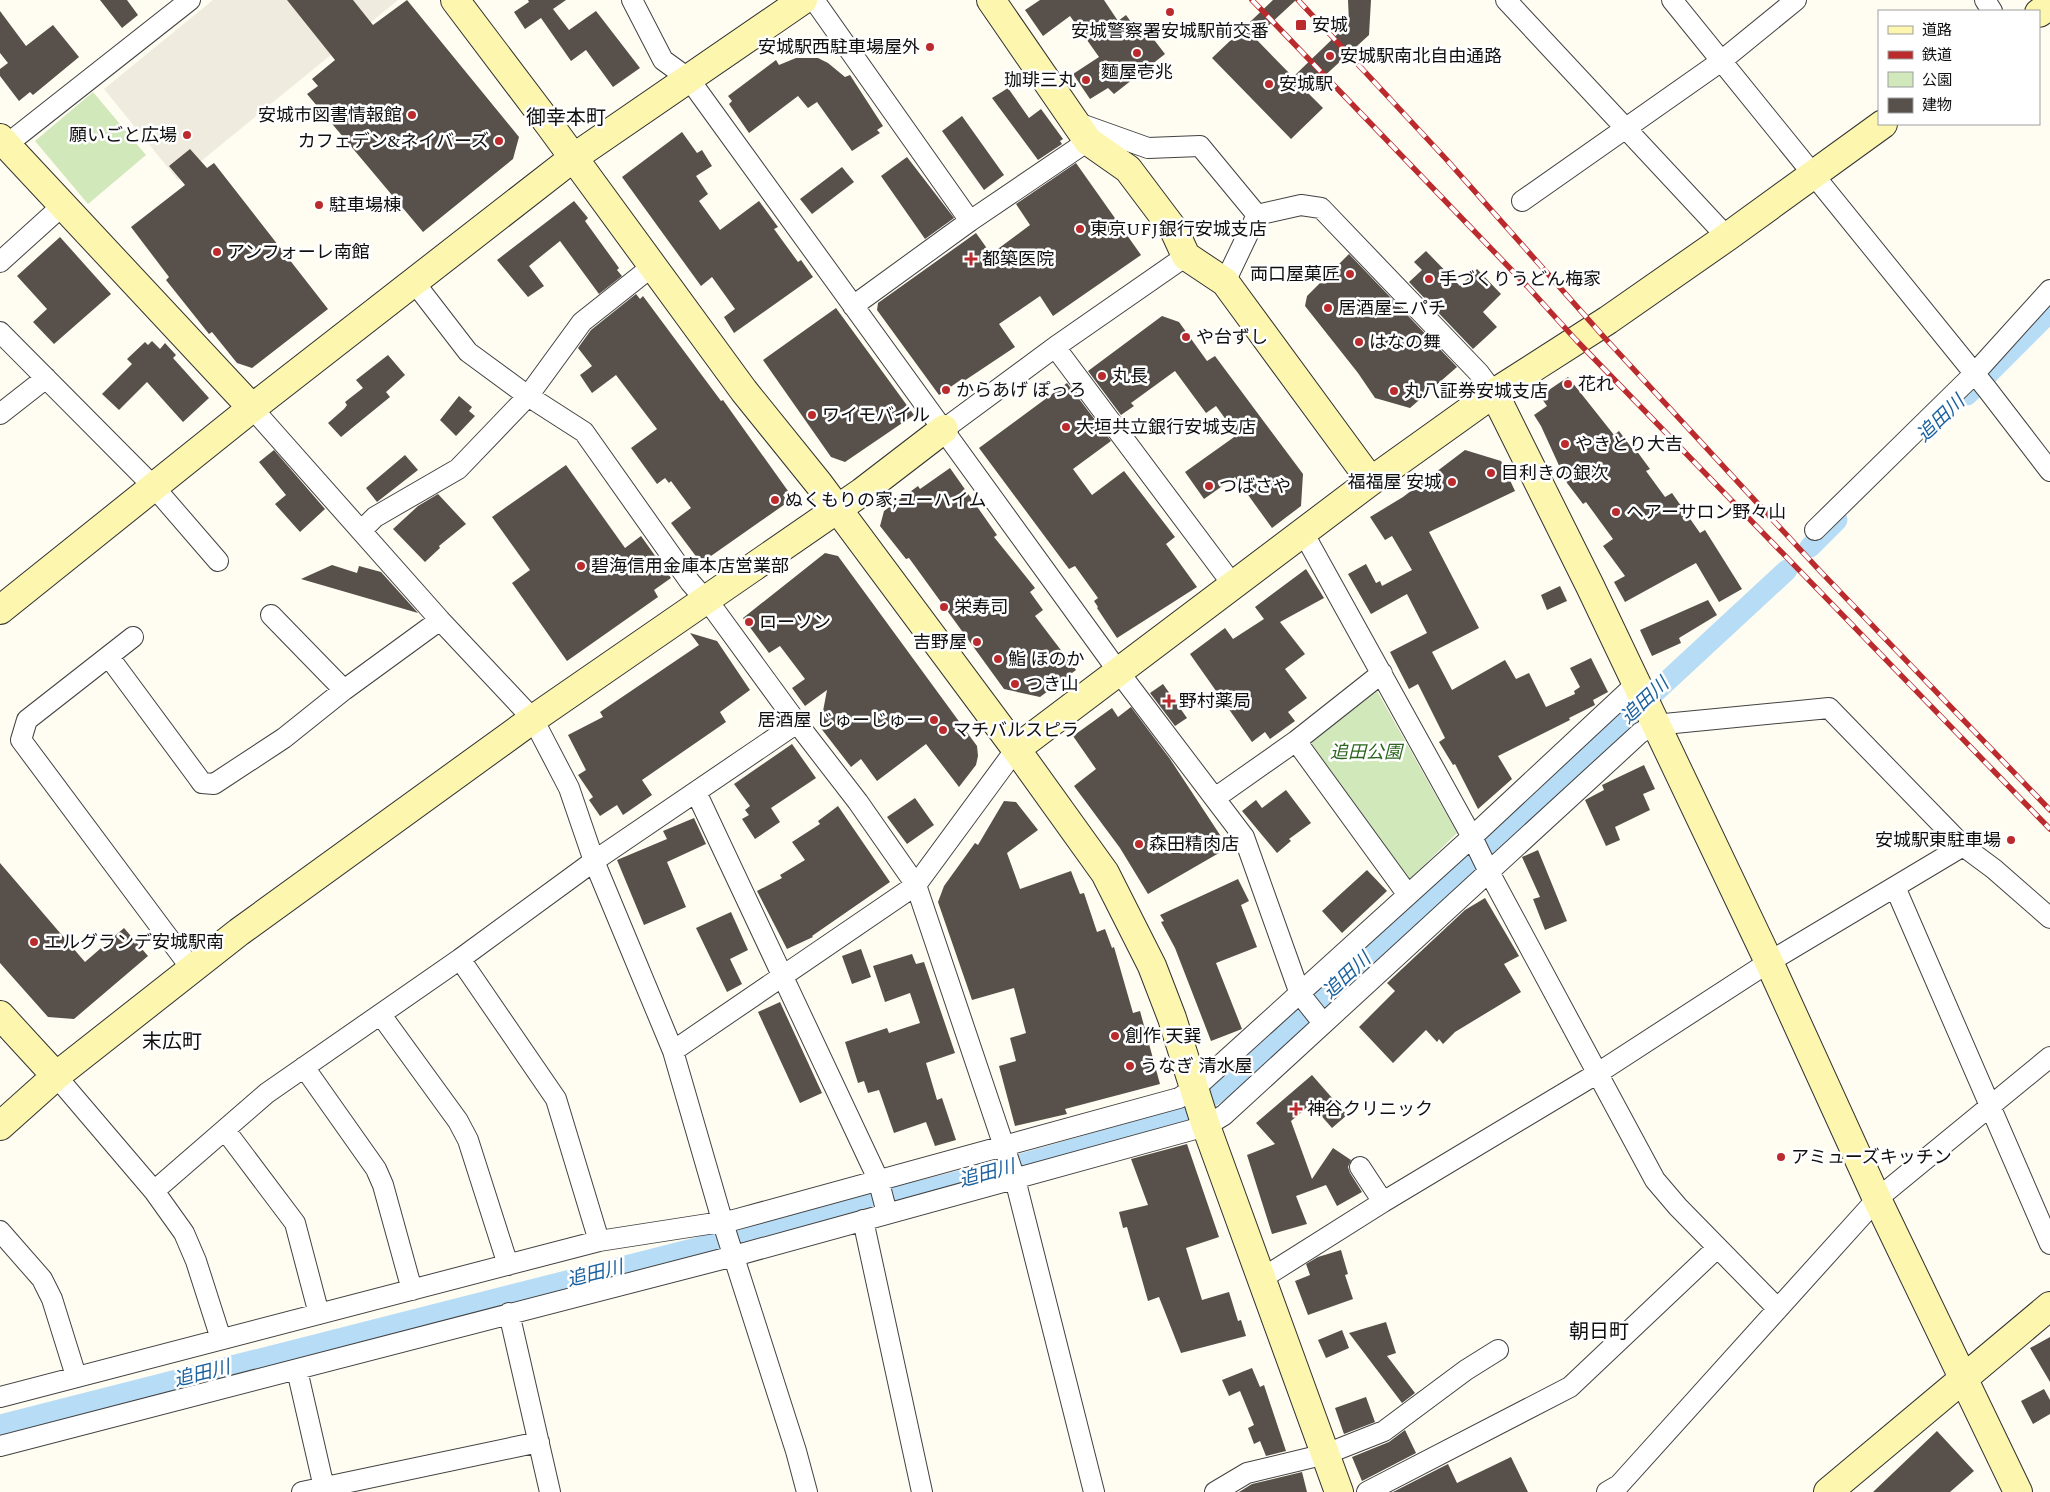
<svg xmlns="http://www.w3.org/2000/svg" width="2050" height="1492" font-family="Spectral,'Noto Sans JP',serif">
<rect width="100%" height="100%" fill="#fffcf1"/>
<path fill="#d1e8bb" d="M 93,92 L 146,155 L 88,204 L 35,141 Z
M 1377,691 L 1457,833 L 1409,880 L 1309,740 Z"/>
<path fill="#efebdf" d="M 213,0 L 398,0 L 178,180 L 104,89 Z"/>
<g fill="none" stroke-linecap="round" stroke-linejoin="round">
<path stroke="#b7dcf5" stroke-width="21" d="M 1967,395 L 2050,312
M 1810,547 L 1837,520
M 0,1425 L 980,1176 L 1176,1120 L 1237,1079 L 1787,570"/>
</g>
<path fill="#57504b" d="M 100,0 L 127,0 L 138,15 L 122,28 Z
M 287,0 L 353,0 L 373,25 L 407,0 L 519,137 L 513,159 L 423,232 L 307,94 L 318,86 L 312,79 L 335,60 Z
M 528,0 L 566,0 L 553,9 L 569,30 L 596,11 L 640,68 L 613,87 L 586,50 L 571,61 L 541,18 L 525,29 L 514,12 L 529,2 Z
M 1040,0 L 1104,0 L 1118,21 L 1126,15 L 1139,33 L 1145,28 L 1165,54 L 1114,94 L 1108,88 L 1090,99 L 1073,74 L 1099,57 L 1070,16 L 1043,36 L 1025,10 Z
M 1273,0 L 1296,0 L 1255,38 L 1293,77 L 1349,23 L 1348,0 L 1371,0 L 1369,35 L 1307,92 L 1323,108 L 1291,139 L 1212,58 Z
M 0,11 L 26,46 L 53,25 L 79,57 L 33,95 L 30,92 L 19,101 L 0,76 L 0,69 L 8,63 L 0,53 Z
M 796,58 L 818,58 L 828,63 L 845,77 L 850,75 L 883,126 L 877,130 L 880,133 L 852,151 L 817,102 L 808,108 L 798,96 L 749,133 L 729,104 L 732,101 L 728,96 L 776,60 L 779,65 Z
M 1008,88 L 1029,118 L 1041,109 L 1063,139 L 1060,141 L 1062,144 L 1038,160 L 992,98 Z
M 962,116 L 1004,175 L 984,190 L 942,131 Z
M 682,132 L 697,153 L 702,150 L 712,166 L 696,176 L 708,194 L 699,201 L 720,230 L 759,201 L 778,227 L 774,229 L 798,262 L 801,260 L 813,277 L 734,333 L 724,317 L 735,309 L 712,277 L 701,286 L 622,177 Z
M 190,149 L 207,168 L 214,163 L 328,309 L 252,368 L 237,363 L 212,332 L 209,334 L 166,280 L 169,277 L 131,227 L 185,185 L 169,166 Z
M 907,157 L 954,218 L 925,239 L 881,176 Z
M 1076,163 L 1141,255 L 1053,316 L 1040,296 L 999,324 L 1015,347 L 964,381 L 962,379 L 939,395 L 877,310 L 878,303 L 976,233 L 991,254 L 1030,225 L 1016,204 Z
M 842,167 L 854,182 L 812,214 L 800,199 Z
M 574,201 L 588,218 L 585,221 L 619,268 L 617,270 L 622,276 L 599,294 L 560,241 L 529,266 L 544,286 L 528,297 L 497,260 Z
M 60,237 L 111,294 L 54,344 L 33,322 L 47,309 L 17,276 Z
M 1426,251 L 1460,286 L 1477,269 L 1501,294 L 1483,312 L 1497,327 L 1473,349 L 1409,282 L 1422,270 L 1414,262 Z
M 1349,254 L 1457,367 L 1410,408 L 1375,398 L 1358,373 L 1305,306 L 1307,296 Z
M 636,294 L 640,299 L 643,296 L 721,401 L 723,400 L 788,491 L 783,495 L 788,502 L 701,563 L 671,523 L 691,508 L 671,481 L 669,483 L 665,478 L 657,484 L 631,448 L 657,429 L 616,375 L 592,393 L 580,375 L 592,366 L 578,348 L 591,330 Z
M 836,308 L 914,415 L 845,462 L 831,457 L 763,360 Z
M 1162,316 L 1179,322 L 1207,361 L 1215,356 L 1303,474 L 1301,506 L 1272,528 L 1235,477 L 1204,499 L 1185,472 L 1237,435 L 1216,406 L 1206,413 L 1175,371 L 1131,403 L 1134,406 L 1121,415 L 1088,371 Z
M 152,341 L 160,349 L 165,343 L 176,355 L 173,358 L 209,398 L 183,422 L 147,382 L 119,410 L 102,394 L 132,364 L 127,359 L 145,342 L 148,345 Z
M 388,355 L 405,375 L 386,392 L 390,397 L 341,437 L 328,423 L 344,409 L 347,405 L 345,402 L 363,388 L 356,380 Z
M 1568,377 L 1614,435 L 1619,431 L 1634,451 L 1636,450 L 1650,469 L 1646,471 L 1665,497 L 1672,493 L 1700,533 L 1705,530 L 1742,589 L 1719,602 L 1696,563 L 1625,602 L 1614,582 L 1625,576 L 1603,546 L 1613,539 L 1586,502 L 1583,504 L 1567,483 L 1541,426 L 1534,415 L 1547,406 L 1540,396 Z
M 1067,383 L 1111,441 L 1073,469 L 1092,495 L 1124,471 L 1175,537 L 1166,544 L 1197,587 L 1117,638 L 1097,608 L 1098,607 L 1094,601 L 1098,598 L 1075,566 L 1069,569 L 979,448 Z
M 459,396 L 472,407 L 469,411 L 475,416 L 456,436 L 440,420 Z
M 274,450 L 325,509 L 300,532 L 275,504 L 286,495 L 259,462 Z
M 1465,450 L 1501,461 L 1515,491 L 1429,532 L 1479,628 L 1432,652 L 1452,690 L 1505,660 L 1516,679 L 1529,673 L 1546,707 L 1575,694 L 1574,691 L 1580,687 L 1570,668 L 1591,658 L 1608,692 L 1593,700 L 1595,705 L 1569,718 L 1570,720 L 1498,756 L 1512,779 L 1478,809 L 1455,764 L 1453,765 L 1439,742 L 1445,738 L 1418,684 L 1409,689 L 1390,652 L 1427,633 L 1407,594 L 1371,614 L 1348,574 L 1366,564 L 1376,583 L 1380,581 L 1382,586 L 1412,570 L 1392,536 L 1385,540 L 1370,517 L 1403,497 Z
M 405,455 L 418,470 L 377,502 L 366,488 Z
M 566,465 L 625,548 L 641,536 L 671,578 L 654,590 L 658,597 L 567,661 L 512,583 L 530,570 L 492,517 Z
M 950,468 L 997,535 L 994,537 L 1035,588 L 1030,592 L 1043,610 L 1035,616 L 1076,670 L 1040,697 L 1004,689 L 909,558 L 906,559 L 880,526 L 884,511 L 918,486 L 920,489 Z
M 438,494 L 466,524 L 439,546 L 440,548 L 425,562 L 393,529 L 418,506 Z
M 825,553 L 838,556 L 977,746 L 978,756 L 976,765 L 959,787 L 926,744 L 877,781 L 861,759 L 851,767 L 820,727 L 827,690 L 805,706 L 792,688 L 805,679 L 780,646 L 769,653 L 743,618 Z
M 332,565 L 357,573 L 359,566 L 381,572 L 418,613 L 301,579 Z
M 1306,569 L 1324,598 L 1280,622 L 1305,654 L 1285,669 L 1307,698 L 1288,712 L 1295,721 L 1270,739 L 1265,732 L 1252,742 L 1190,654 L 1225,628 L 1233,639 L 1264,619 L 1255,607 Z
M 1560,586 L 1567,601 L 1547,610 L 1541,595 Z
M 1708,600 L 1717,615 L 1679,638 L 1681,643 L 1652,656 L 1640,630 Z
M 690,633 L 717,641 L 750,690 L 720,712 L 726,722 L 642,780 L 652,795 L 623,815 L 617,805 L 600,816 L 589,800 L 593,797 L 578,775 L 586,770 L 568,735 L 603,717 L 600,712 L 699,645 Z
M 1163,684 L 1187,718 L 1175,726 L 1150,693 Z
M 1131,707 L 1170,759 L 1226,844 L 1217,850 L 1219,853 L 1148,894 L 1120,848 L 1074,786 L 1096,769 L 1073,736 L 1112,708 L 1118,717 Z
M 792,744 L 816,778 L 771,808 L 780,822 L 755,839 L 742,819 L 749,815 L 745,810 L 750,806 L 734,784 Z
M 1644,765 L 1655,789 L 1643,794 L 1650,810 L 1615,827 L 1620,840 L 1606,846 L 1585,800 L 1604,790 L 1602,785 Z
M 1286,790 L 1311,823 L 1289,839 L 1291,841 L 1277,853 L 1242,811 L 1256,800 L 1262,808 Z
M 915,798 L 934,825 L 907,844 L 887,817 Z
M 1004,801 L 1016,802 L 1038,830 L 1007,853 L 1020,889 L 1071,871 L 1080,894 L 1084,893 L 1097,932 L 1105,929 L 1112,948 L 1114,947 L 1133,1013 L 1140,1011 L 1160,1084 L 1065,1109 L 1067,1114 L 1015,1126 L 999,1066 L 1016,1061 L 1010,1038 L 1026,1033 L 1014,988 L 972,1000 L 938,902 L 944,886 L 975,843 L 978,845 Z
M 838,806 L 890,882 L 812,936 L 813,937 L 787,949 L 757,891 L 782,878 L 780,875 L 805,860 L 792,842 L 820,824 L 818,821 Z
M 694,818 L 706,844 L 667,862 L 686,907 L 644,925 L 617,860 L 667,839 L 663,831 Z
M 1538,850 L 1567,921 L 1545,930 L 1533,899 L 1540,897 L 1522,857 Z
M 0,863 L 85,962 L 124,928 L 148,956 L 74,1019 L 48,1017 L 0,963 Z
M 1367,870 L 1387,891 L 1342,933 L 1322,911 Z
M 1238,879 L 1249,901 L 1241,905 L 1257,947 L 1216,963 L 1242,1029 L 1211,1041 L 1175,948 L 1161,922 L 1164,921 L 1160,915 Z
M 1485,898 L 1519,956 L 1504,964 L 1521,992 L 1455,1032 L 1443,1044 L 1439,1039 L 1437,1042 L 1426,1030 L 1393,1063 L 1359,1027 L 1395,991 L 1387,983 L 1465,910 Z
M 731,912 L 748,950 L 730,959 L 742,984 L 727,992 L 696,928 Z
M 861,949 L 871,977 L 852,984 L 842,956 Z
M 912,954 L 916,964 L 924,962 L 955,1053 L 926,1063 L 937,1100 L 942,1098 L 956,1140 L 935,1146 L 926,1122 L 894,1133 L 879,1090 L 868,1093 L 864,1081 L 858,1083 L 845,1042 L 887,1028 L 889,1033 L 920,1023 L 910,993 L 885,1002 L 873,966 Z
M 780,1002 L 822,1093 L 800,1103 L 758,1012 Z
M 1312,1075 L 1347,1115 L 1332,1128 L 1311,1104 L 1291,1121 L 1312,1179 L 1333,1148 L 1351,1160 L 1348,1167 L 1350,1173 L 1362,1192 L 1337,1206 L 1326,1185 L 1296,1196 L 1307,1224 L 1272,1234 L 1247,1155 L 1275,1144 L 1256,1123 Z
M 1187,1144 L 1219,1237 L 1186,1248 L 1202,1300 L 1229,1292 L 1238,1321 L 1241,1320 L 1246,1336 L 1181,1353 L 1159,1297 L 1148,1301 L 1127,1227 L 1123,1228 L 1119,1212 L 1148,1205 L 1131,1159 Z
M 1341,1250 L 1348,1274 L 1345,1275 L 1353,1299 L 1308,1315 L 1295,1281 L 1310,1275 L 1306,1264 L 1318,1257 Z
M 1386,1322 L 1396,1353 L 1387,1356 L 1415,1393 L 1402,1403 L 1349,1333 Z
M 1342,1330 L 1349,1348 L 1326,1358 L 1318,1340 Z
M 2050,1337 L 2050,1382 L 2030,1348 Z
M 1252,1368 L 1260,1387 L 1264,1385 L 1286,1451 L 1266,1456 L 1260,1441 L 1254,1444 L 1248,1428 L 1254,1425 L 1240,1391 L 1229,1396 L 1222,1380 Z
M 2044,1389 L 2050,1400 L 2050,1414 L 2033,1424 L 2021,1401 Z
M 1366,1397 L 1375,1422 L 1344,1434 L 1335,1408 Z
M 1405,1430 L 1416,1453 L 1362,1481 L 1352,1457 L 1389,1442 Z
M 1937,1431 L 1974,1471 L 1950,1492 L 1873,1492 Z
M 1511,1457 L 1528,1492 L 1393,1492 L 1448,1464 L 1457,1483 Z
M 1302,1472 L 1307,1492 L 1239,1492 L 1252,1484 Z"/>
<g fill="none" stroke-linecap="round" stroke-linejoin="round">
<defs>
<path id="street" d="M 632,0 L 663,60 L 689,79 L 1118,671 L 1244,837 L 1300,994 L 1323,1023
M 814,0 L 970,221
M 1506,0 L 1727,237
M 1672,0 L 1987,389 L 2050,471
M 1985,0 L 1992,11
M 1078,123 L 1148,148 L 1200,146 L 1257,215 L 1225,282
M 6,145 L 190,0
M 1522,201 L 1720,62 L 1796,0
M 1257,215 L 1301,205 L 1321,208 L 1479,373 L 1494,393
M 0,262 L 62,206
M 414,282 L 468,352 L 528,396 L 584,432 L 690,582 L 716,612 L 797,723 L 858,802 L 916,885 L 1015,1179 L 1094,1492
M 853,306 L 970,221 L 1088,141
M 0,332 L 154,487 L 218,561
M 1055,347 L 1233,585
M 252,408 L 440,620 L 533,719 L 569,788 L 594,861 L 673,1051 L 722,1220 L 796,1451 L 807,1492
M 0,414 L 46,378
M 944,429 L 1055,347 L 1186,256
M 1815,530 L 1974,374 L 2050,290
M 361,531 L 375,517 L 458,469 L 528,396 L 582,322 L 654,265
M 1304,534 L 1472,837 L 1489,872 L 1655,1180 L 1678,1207 L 1778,1309
M 271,615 L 344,690
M 133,637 L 27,720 L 21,740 L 191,968
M 109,657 L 197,776 L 202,783 L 214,784 L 284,738 L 344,690 L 440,620
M 1296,741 L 1408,895
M 696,792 L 878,1179 L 887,1213
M 1215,798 L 1296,741 L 1382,673
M 1895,887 L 2050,1244
M 381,1015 L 458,1121 L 468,1140 L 508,1265
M 673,1051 L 916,885 L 1016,749
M 304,1067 L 376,1169 L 383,1185 L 412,1290
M 56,1076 L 154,1191 L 184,1233 L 196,1261 L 221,1339
M 225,1130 L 295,1223 L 319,1314
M 1360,1167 L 1383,1202
M 154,1191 L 267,1093 L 460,959
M 863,1220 L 922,1492
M 0,1231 L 42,1279 L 52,1299 L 76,1376
M 599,1241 L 556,1099 L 460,959 L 594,861 L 797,723
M 1261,1279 L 1383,1202 L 1598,1073 L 1769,962 L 1963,846
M 509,1313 L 550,1492
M 297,1370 L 325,1492
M 0,1397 L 599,1241 L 734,1220 L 1179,1098 L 1195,1088 L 1472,837 L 1636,684
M 0,1446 L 734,1256 L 1206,1126 L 1224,1115 L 1640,733 L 1654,725 L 1829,708 L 1963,846 L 1994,869 L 2050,918
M 302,1492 L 539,1442
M 1215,1492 L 1247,1473 L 1326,1454 L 1384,1431 L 1466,1370 L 1498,1350
M 1367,1492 L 1570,1387 L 1717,1248
M 1607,1492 L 1619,1485 L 1877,1199 L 2050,1057"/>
<path id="secondary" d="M 455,0 L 551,127 L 744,391 L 819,484 L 1016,749 L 1105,873 L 1152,966 L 1172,1018 L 1206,1126 L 1339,1492
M 991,0 L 1088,141 L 1128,169 L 1174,230 L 1186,256 L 1225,282 L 1371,481
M 2039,13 L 2050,5
M 0,138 L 252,408
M 1494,393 L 1590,586 L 1769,962 L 1877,1199 L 2018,1492
M 0,610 L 252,408 L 573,158 L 803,0
M 1016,749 L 1371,481 L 1494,393 L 1608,320 L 1727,237 L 1883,124
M 0,1015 L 56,1076
M 0,1126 L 56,1076 L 239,932 L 533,719 L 862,492 L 944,429
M 1828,1492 L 2050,1306"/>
</defs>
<use href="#street" stroke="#424242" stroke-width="22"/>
<use href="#secondary" stroke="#313131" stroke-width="30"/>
<use href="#street" stroke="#fff" stroke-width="20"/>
<use href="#secondary" stroke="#fcf6ae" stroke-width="28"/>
<defs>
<path id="rail" d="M 1252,0 L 1527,286 L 1576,340 L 2050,829
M 1298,0 L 1446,159 L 1603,336 L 1820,571 L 2050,810"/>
</defs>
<use href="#rail" stroke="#bb2a2d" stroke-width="5.5"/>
<use href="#rail" stroke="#fff" stroke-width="4" stroke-dasharray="11" stroke-linecap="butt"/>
</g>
<g fill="#bb2a2d" stroke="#fff" stroke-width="2">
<circle cx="1170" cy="12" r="5"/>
<rect x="1295" y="19" width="12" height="12" rx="2.5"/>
<circle cx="930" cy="47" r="5"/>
<circle cx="1137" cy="53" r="5"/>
<circle cx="1330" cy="56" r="5"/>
<circle cx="1086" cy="80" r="5"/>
<circle cx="1269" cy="84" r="5"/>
<circle cx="412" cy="115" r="5"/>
<circle cx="187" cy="135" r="5"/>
<circle cx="499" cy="141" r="5"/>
<circle cx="319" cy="205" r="5"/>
<circle cx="1080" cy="229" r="5"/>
<circle cx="217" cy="252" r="5"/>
<path d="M968.5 251.5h5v5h5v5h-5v5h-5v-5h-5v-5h5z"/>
<circle cx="1350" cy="274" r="5"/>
<circle cx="1429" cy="279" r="5"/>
<circle cx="1328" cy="308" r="5"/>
<circle cx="1186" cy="337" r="5"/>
<circle cx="1359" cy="342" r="5"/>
<circle cx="1102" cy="376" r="5"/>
<circle cx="1568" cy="384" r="5"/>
<circle cx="946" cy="390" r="5"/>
<circle cx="1394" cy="391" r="5"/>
<circle cx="812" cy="415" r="5"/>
<circle cx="1066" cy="427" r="5"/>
<circle cx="1565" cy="444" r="5"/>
<circle cx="1491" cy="473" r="5"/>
<circle cx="1452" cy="482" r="5"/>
<circle cx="1209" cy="486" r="5"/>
<circle cx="775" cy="500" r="5"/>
<circle cx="1616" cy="512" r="5"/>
<circle cx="581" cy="566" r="5"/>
<circle cx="944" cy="607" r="5"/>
<circle cx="749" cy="622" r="5"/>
<circle cx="977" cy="642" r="5"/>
<circle cx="998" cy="659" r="5"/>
<circle cx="1015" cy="684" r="5"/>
<path d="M1166.5 693.5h5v5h5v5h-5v5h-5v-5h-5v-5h5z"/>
<circle cx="934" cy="720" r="5"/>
<circle cx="943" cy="730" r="5"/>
<circle cx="2011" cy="840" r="5"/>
<circle cx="1139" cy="844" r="5"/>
<circle cx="34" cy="942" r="5"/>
<circle cx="1115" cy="1036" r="5"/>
<circle cx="1130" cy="1066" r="5"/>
<path d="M1293.5 1101.5h5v5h5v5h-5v5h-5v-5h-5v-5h5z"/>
<circle cx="1781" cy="1157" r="5"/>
</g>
<g text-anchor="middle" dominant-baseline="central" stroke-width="5" stroke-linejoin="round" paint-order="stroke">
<g font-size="18" fill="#0f0f0f" stroke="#fff" text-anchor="start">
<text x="1312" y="25">安城</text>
<text x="1170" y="31" text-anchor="middle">安城警察署安城駅前交番</text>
<text x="920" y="47" text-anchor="end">安城駅西駐車場屋外</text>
<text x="1340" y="56">安城駅南北自由通路</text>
<text x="1137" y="72" text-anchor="middle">麵屋壱兆</text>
<text x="1076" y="80" text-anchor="end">珈琲三丸</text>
<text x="1279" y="84">安城駅</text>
<text x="402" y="115" text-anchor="end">安城市図書情報館</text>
<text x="177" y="135" text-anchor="end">願いごと広場</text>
<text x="489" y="141" text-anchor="end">カフェデン&amp;ネイバーズ</text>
<text x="329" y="205">駐車場棟</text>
<text x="1090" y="229">東京UFJ銀行安城支店</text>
<text x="227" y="252">アンフォーレ南館</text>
<text x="982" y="259">都築医院</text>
<text x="1340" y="274" text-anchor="end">両口屋菓匠</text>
<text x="1439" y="279">手づくりうどん梅家</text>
<text x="1338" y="308">居酒屋ニパチ</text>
<text x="1196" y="337">や台ずし</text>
<text x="1369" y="342">はなの舞</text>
<text x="1112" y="376">丸長</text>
<text x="1578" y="384">花れ</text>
<text x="956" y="390">からあげ ぽっろ</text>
<text x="1404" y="391">丸八証券安城支店</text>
<text x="822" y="415">ワイモバイル</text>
<text x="1076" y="427">大垣共立銀行安城支店</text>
<text x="1575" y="444">やきとり大吉</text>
<text x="1501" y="473">目利きの銀次</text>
<text x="1442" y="482" text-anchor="end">福福屋 安城</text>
<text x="1219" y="486">つばさや</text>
<text x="785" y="500">ぬくもりの家;ユーハイム</text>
<text x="1626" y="512">ヘアーサロン野々山</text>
<text x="591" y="566">碧海信用金庫本店営業部</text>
<text x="954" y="607">栄寿司</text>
<text x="759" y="622">ローソン</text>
<text x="967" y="642" text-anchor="end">吉野屋</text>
<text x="1008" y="659">鮨 ほのか</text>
<text x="1025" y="684">つき山</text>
<text x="1179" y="701">野村薬局</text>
<text x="924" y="720" text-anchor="end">居酒屋 じゅーじゅー</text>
<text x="953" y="730">マチバルスピラ</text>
<text x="2001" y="840" text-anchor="end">安城駅東駐車場</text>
<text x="1149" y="844">森田精肉店</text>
<text x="44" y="942">エルグランデ安城駅南</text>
<text x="1125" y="1036">創作 天巽</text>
<text x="1140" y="1066">うなぎ 清水屋</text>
<text x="1307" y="1109">神谷クリニック</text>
<text x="1791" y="1157">アミューズキッチン</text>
</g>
<g font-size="18" font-style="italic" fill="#2d6520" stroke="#fff">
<text x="1366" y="752">追田公園</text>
</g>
<g font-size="19" font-style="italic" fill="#1b619e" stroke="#fff">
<text transform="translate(1941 419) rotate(-44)">追田川</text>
<text transform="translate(1645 701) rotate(-43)">追田川</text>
<text transform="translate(1347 976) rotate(-43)">追田川</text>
<text transform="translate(987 1174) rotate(-15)">追田川</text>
<text transform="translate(595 1274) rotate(-14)">追田川</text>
<text transform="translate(202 1374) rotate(-14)">追田川</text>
</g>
<g font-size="20" fill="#0f0f0f" stroke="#fff">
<text x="566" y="118">御幸本町</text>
<text x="172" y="1042">末広町</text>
<text x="1599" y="1332">朝日町</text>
</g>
</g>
<rect x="1878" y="10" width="162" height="115" fill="#ffffff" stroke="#9f9f9f"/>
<rect x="1888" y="26" width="25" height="8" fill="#fcf6ae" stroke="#9f9f9f"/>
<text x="1922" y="35" font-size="15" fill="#0f0f0f">道路</text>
<rect x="1888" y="51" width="25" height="8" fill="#bb2a2d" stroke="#9f9f9f"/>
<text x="1922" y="60" font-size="15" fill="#0f0f0f">鉄道</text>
<rect x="1888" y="72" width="25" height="15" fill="#d1e8bb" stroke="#9f9f9f"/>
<text x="1922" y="85" font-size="15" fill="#0f0f0f">公園</text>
<rect x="1888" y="98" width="25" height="15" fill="#57504b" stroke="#9f9f9f"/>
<text x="1922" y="110" font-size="15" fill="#0f0f0f">建物</text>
</svg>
